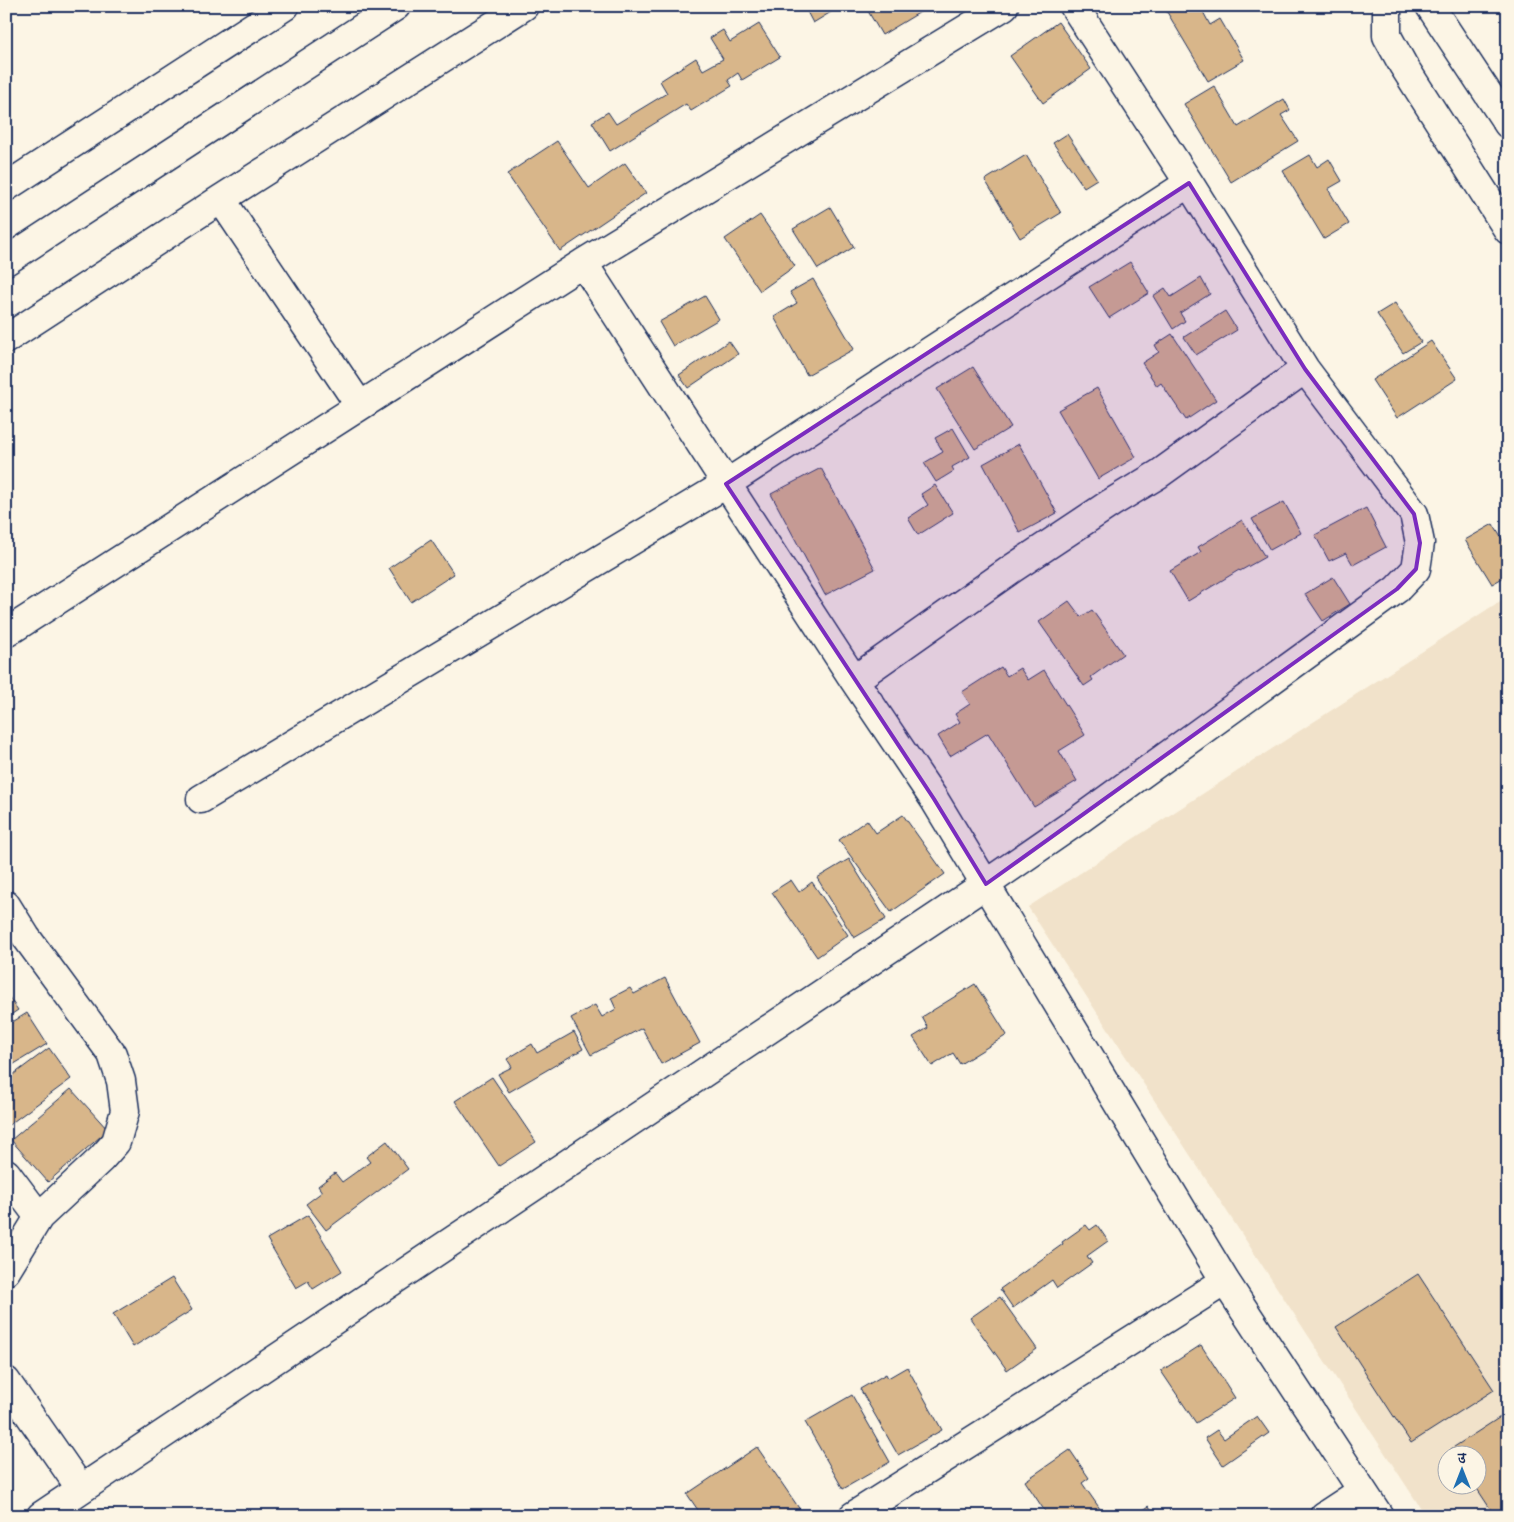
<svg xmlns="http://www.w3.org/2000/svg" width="1514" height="1522" font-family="Dekko,'Playpen Sans Deva',sans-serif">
<rect width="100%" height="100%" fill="#fcf5e5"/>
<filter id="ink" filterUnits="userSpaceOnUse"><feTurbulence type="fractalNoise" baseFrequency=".02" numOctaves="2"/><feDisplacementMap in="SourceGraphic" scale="10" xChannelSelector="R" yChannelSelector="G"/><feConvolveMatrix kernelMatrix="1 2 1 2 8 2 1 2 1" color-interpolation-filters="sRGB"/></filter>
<g filter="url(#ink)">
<path fill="#f1e2ca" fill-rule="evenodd" d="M 1508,596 L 1508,1516 L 1426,1516 L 1028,907 ZM 1446,1454 L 1476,1454 L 1476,1484 L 1446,1484 Z"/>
<path fill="#d8b68a" stroke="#1b2f5e" d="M 804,6 L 841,6 L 813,23 Z
M 865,6 L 919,6 L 922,11 L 882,35 Z
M 1200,6 L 1210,25 L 1220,19 L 1244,60 L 1208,81 L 1164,7 Z
M 1058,22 L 1091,69 L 1043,103 L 1010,56 Z
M 759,24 L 780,57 L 742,80 L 738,73 L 728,80 L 732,86 L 691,111 L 686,104 L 610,151 L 592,122 L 608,112 L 616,124 L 667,93 L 660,81 L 696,58 L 703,70 L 723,59 L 710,38 L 723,30 L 730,42 Z
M 1214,86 L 1238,127 L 1284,99 L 1290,110 L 1281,115 L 1298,141 L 1231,182 L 1184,104 Z
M 1067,134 L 1097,179 L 1084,187 L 1053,143 Z
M 557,141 L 589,188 L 625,163 L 646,193 L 560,251 L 507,174 Z
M 1026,155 L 1061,213 L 1020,238 L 985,180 Z
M 1310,155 L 1317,167 L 1329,159 L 1342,181 L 1328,189 L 1349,224 L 1324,239 L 1283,171 Z
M 830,207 L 854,247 L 818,269 L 793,229 Z
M 760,215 L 795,266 L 760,291 L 725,239 Z
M 1130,262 L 1149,293 L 1109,318 L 1089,287 Z
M 1201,278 L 1210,294 L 1180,313 L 1185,321 L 1173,329 L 1153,296 L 1165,288 L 1171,297 Z
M 813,279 L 854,349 L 807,375 L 774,317 L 797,303 L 790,292 Z
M 705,296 L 719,319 L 673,346 L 659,322 Z
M 1395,303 L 1421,342 L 1403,353 L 1377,314 Z
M 1225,311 L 1237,330 L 1196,355 L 1184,337 Z
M 1172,334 L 1216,400 L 1186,420 L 1161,383 L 1157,386 L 1142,363 L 1159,352 L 1155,345 Z
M 729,341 L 738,354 L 688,388 L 679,375 Z
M 1431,341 L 1457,379 L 1397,418 L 1372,380 Z
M 973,367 L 1011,427 L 975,449 L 937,389 Z
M 1097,388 L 1136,457 L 1098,479 L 1058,410 Z
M 953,428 L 970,457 L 952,467 L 954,471 L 936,482 L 924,463 L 943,452 L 935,438 Z
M 1019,444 L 1057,513 L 1020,533 L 983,464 Z
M 821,468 L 875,569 L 825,595 L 771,494 Z
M 935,485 L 953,513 L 918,535 L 908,518 L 928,505 L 921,494 Z
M 1284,502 L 1301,533 L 1270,550 L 1252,519 Z
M 1366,508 L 1386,547 L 1353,565 L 1346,553 L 1329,561 L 1315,535 Z
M 1242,520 L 1265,557 L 1240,571 L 1239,570 L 1188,601 L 1170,571 L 1201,552 L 1198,547 Z
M 1493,524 L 1508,549 L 1508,575 L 1492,584 L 1465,540 Z
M 431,540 L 454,574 L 411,602 L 389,568 Z
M 1333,577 L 1350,604 L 1323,621 L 1305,594 Z
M 1069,601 L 1081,617 L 1092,610 L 1123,654 L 1091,677 L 1093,680 L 1084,686 L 1039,622 Z
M 1001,667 L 1007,676 L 1020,668 L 1028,680 L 1044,670 L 1085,735 L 1059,751 L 1077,781 L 1034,807 L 988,733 L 950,756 L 938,736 L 960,722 L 955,714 L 970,704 L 962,692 Z
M 903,815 L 945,874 L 891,912 L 839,840 L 867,820 L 876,833 Z
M 849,859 L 886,919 L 854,938 L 817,878 Z
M 791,880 L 799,892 L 812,882 L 848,935 L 817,957 L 772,892 Z
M 665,978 L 700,1043 L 661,1064 L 642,1028 L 591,1055 L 571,1018 L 595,1005 L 602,1017 L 616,1009 L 611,998 L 630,988 L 634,994 Z
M 975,984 L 1007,1035 L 960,1064 L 953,1053 L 932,1066 L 913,1037 L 928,1028 L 922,1017 Z
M 6,993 L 18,1010 L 6,1018 Z
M 27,1013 L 47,1044 L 6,1069 L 6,1026 Z
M 574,1032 L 583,1049 L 509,1092 L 498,1074 L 512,1067 L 507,1059 L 532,1044 L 537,1053 Z
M 49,1048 L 71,1079 L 6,1127 L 6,1080 Z
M 492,1077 L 536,1142 L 499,1166 L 455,1101 Z
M 71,1089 L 108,1130 L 48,1182 L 11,1140 Z
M 387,1141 L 408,1169 L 326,1230 L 306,1204 L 322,1192 L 318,1186 L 335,1173 L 342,1182 L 370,1162 L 366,1157 Z
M 308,1215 L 342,1271 L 313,1289 L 308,1281 L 296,1288 L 267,1239 Z
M 1086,1225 L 1090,1230 L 1097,1225 L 1108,1241 L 1087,1256 L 1092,1263 L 1057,1288 L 1052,1280 L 1013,1308 L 1000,1289 L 1063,1244 L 1062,1242 Z
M 1418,1274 L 1494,1390 L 1411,1443 L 1336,1327 Z
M 172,1278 L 192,1310 L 133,1347 L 113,1314 Z
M 1000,1297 L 1037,1349 L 1007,1370 L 970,1318 Z
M 1201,1345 L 1235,1398 L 1196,1423 L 1161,1371 Z
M 907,1367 L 942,1430 L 898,1455 L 860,1389 L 886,1374 L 888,1378 Z
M 852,1395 L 890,1462 L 843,1489 L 805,1422 Z
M 1508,1412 L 1508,1516 L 1495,1516 L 1474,1484 L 1476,1484 L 1476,1454 L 1454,1454 L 1451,1449 Z
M 1257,1416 L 1269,1433 L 1223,1465 L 1205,1438 L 1217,1430 L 1224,1439 Z
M 757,1447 L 803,1514 L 801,1516 L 702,1516 L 687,1494 Z
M 1070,1450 L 1089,1478 L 1082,1483 L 1105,1516 L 1048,1516 L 1025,1481 Z
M 1149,1506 L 1155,1516 L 1135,1516 Z"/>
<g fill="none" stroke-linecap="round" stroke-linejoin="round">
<defs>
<path id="street" d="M 1387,6 L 1387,36 L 1403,65 L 1508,230
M 221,199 L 360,406
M 583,263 L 854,680 L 934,799 L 1225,1281 L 1379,1516
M 6,339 L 221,199 L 524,6
M 6,633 L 583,263 L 1004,6
M 854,680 L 1013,568 L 1111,503 L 1159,474 L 1305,369
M 201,799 L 726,484 L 1189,183
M 6,905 L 26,937 L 112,1054 L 121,1081 L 125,1111 L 116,1142 L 101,1159 L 39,1217 L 6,1271
M 6,1173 L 39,1217
M 6,1381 L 81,1489
M 41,1516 L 986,884 L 1080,819 L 1397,589 L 1416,569 L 1420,543 L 1414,514 L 1305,369 L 1189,183 L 1074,6
M 853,1516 L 1225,1281
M 1324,1516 L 1362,1491"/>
<path id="secondary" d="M 1430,6 L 1508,124
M 6,187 L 285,6
M 6,261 L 396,6"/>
</defs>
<use href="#street" stroke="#1b2f5e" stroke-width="31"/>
<use href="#secondary" stroke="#1b2f5e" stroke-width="31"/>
<use href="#street" stroke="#fcf5e5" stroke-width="28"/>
<use href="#secondary" stroke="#fcf5e5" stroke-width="28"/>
</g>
</g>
<path fill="#7b2cbf" fill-opacity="0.2" stroke="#7b2cbf" stroke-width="4" stroke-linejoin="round" d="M 1189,183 L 1305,369 L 1414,514 L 1420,543 L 1416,569 L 1397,589 L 986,884 L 934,799 L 726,484 Z"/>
<rect width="1514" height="1522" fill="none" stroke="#fcf5e5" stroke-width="25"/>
<rect x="12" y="12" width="1489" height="1497" fill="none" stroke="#1b2f5e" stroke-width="2" filter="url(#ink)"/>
<g transform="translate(1462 1470)"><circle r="24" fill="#fcf5e5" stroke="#a2a6af"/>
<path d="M0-4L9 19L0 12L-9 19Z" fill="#1f6fb2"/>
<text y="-8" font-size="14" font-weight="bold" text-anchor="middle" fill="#1b2f5e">उ</text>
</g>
</svg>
